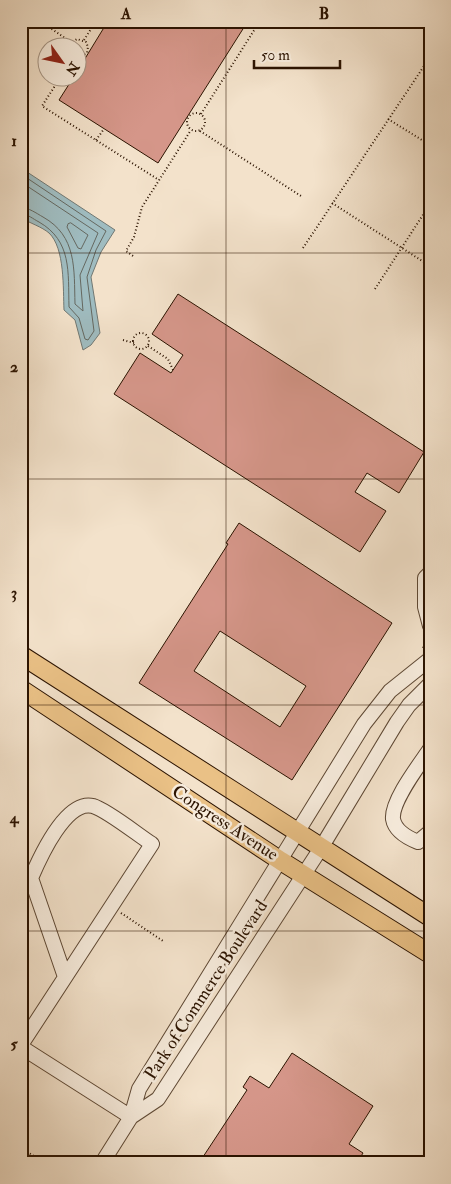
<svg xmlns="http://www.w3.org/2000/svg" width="451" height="1184" font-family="'IM FELL Double Pica',serif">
<rect width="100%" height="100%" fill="#f3e2cb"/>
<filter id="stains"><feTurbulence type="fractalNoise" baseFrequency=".004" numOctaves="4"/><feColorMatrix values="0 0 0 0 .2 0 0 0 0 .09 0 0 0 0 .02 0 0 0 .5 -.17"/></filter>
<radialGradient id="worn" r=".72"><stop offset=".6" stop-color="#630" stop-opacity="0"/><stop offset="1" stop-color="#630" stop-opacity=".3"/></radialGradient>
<path fill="#9fbcc0" stroke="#717873" d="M 21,168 L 115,230 L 101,252 L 91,277 L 100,333 L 91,345 L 83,350 L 75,320 L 64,310 C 63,289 65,248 49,233 C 42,227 30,223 21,218 Z"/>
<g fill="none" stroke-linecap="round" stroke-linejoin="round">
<path stroke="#656860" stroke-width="1" d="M 21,174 L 106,231 L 96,250 L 87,277 L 94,331 L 88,340 L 85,339 L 79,318 L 69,307 C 68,272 72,241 39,222 C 33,219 28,214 21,214
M 21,182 L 98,233 L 80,275 L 83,311 L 75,304 C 74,269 77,236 43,217 C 36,213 29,208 21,207
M 71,223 L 88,235 L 81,249 L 78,248 L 67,227 L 68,224 Z"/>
</g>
<path fill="#d59689" stroke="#2b1300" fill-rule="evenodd" d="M 108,21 L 248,21 L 158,163 L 59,100 L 73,78 L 78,78 L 78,70 Z
M 178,294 L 424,452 L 399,493 L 367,473 L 355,492 L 386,511 L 360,552 L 114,394 L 140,353 L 171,373 L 183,355 L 152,334 Z
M 239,523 L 392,623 L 292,780 L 139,683 L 228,544 L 226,543 ZM 220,631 L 306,686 L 280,727 L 194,671 Z
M 292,1053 L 373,1106 L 349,1144 L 363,1153 L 357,1163 L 199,1163 L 247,1090 L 243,1087 L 250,1076 L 269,1088 Z"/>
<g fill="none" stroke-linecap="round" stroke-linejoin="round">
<defs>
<path id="minor" d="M 430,573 L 425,578 L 425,607 L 430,626
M 430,749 C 420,764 391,801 393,819 C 395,831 408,838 418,842 L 430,832
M 21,1045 L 152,844 C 138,835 107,810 93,806 C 66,799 40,857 31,878 L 65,977
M 21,1047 L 131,1117
M 131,1117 L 158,1099 L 321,848 L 397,722 L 409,705 L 430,684
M 102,1163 L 131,1117 L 139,1089 L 364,724 L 390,691 L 430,659"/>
<path id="major" d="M 21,655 L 430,917
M 21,689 L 281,861 L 430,954"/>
</defs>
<use href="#minor" stroke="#5d4733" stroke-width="16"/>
<use href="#major" stroke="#2b1300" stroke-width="20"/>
<path stroke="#2b1300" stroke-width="2" stroke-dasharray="1 2.5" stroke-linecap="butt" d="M 40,21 L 71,42
M 84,40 L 96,21
M 70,48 L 72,42 L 77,39 L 86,42 L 88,47 L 87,53 L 78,57
M 60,78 L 42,106 L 159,180
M187 122a9 9 0 1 1 18 0a9 9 0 1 1-18 0Z
M 201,114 L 260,21
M 388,119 L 430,145
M 200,131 L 301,196
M 96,140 L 104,129
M 332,203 L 430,266
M 303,248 L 430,57
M 133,256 L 126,251 L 134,237 L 142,207 L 191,130
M 375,289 L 430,204
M133 341a8 8 0 1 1 16 0a8 8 0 1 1-16 0Z
M 123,340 L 134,343
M 148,346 L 168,359 L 173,370
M 423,648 L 428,640
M 121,913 L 163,941
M 21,1148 L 45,1163"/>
<use href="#minor" stroke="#f7ecdd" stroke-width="14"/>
<use href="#major" stroke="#eac186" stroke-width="18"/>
</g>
<path fill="none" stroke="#2b1300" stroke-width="1" stroke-opacity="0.55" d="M 226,21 L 226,1163M 21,253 L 430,253M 21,479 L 430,479M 21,705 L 430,705M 21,931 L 430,931"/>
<g text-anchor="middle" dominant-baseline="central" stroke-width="5" stroke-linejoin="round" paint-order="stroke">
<g font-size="18" fill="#2b1300" stroke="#f7ecdd">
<text transform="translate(225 823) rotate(33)">Congress Avenue</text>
<text transform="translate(206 990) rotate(-57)">Park of Commerce Boulevard</text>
</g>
</g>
<rect width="451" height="1184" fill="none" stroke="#f3e2cb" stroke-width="55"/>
<g transform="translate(62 62) rotate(123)"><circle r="24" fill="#f7ecdd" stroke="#a59585"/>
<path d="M0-4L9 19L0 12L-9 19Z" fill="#8f2418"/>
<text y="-8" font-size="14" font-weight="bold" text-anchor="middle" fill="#2b1300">N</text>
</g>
<path d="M254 60v8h86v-8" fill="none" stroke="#2b1300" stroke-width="2.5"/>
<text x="261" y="60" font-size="15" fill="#2b1300" stroke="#f7ecdd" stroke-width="4" paint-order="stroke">50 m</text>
<rect x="28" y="28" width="396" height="1128" fill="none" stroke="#2b1300" stroke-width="2"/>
<g font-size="16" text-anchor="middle" font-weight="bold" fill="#2b1300">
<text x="126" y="19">A</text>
<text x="324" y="19">B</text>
<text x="14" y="146">1</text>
<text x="14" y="372">2</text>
<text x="14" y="598">3</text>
<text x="14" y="823">4</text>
<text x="14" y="1049">5</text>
</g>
<rect width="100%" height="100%" filter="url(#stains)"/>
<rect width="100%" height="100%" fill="url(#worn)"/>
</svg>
